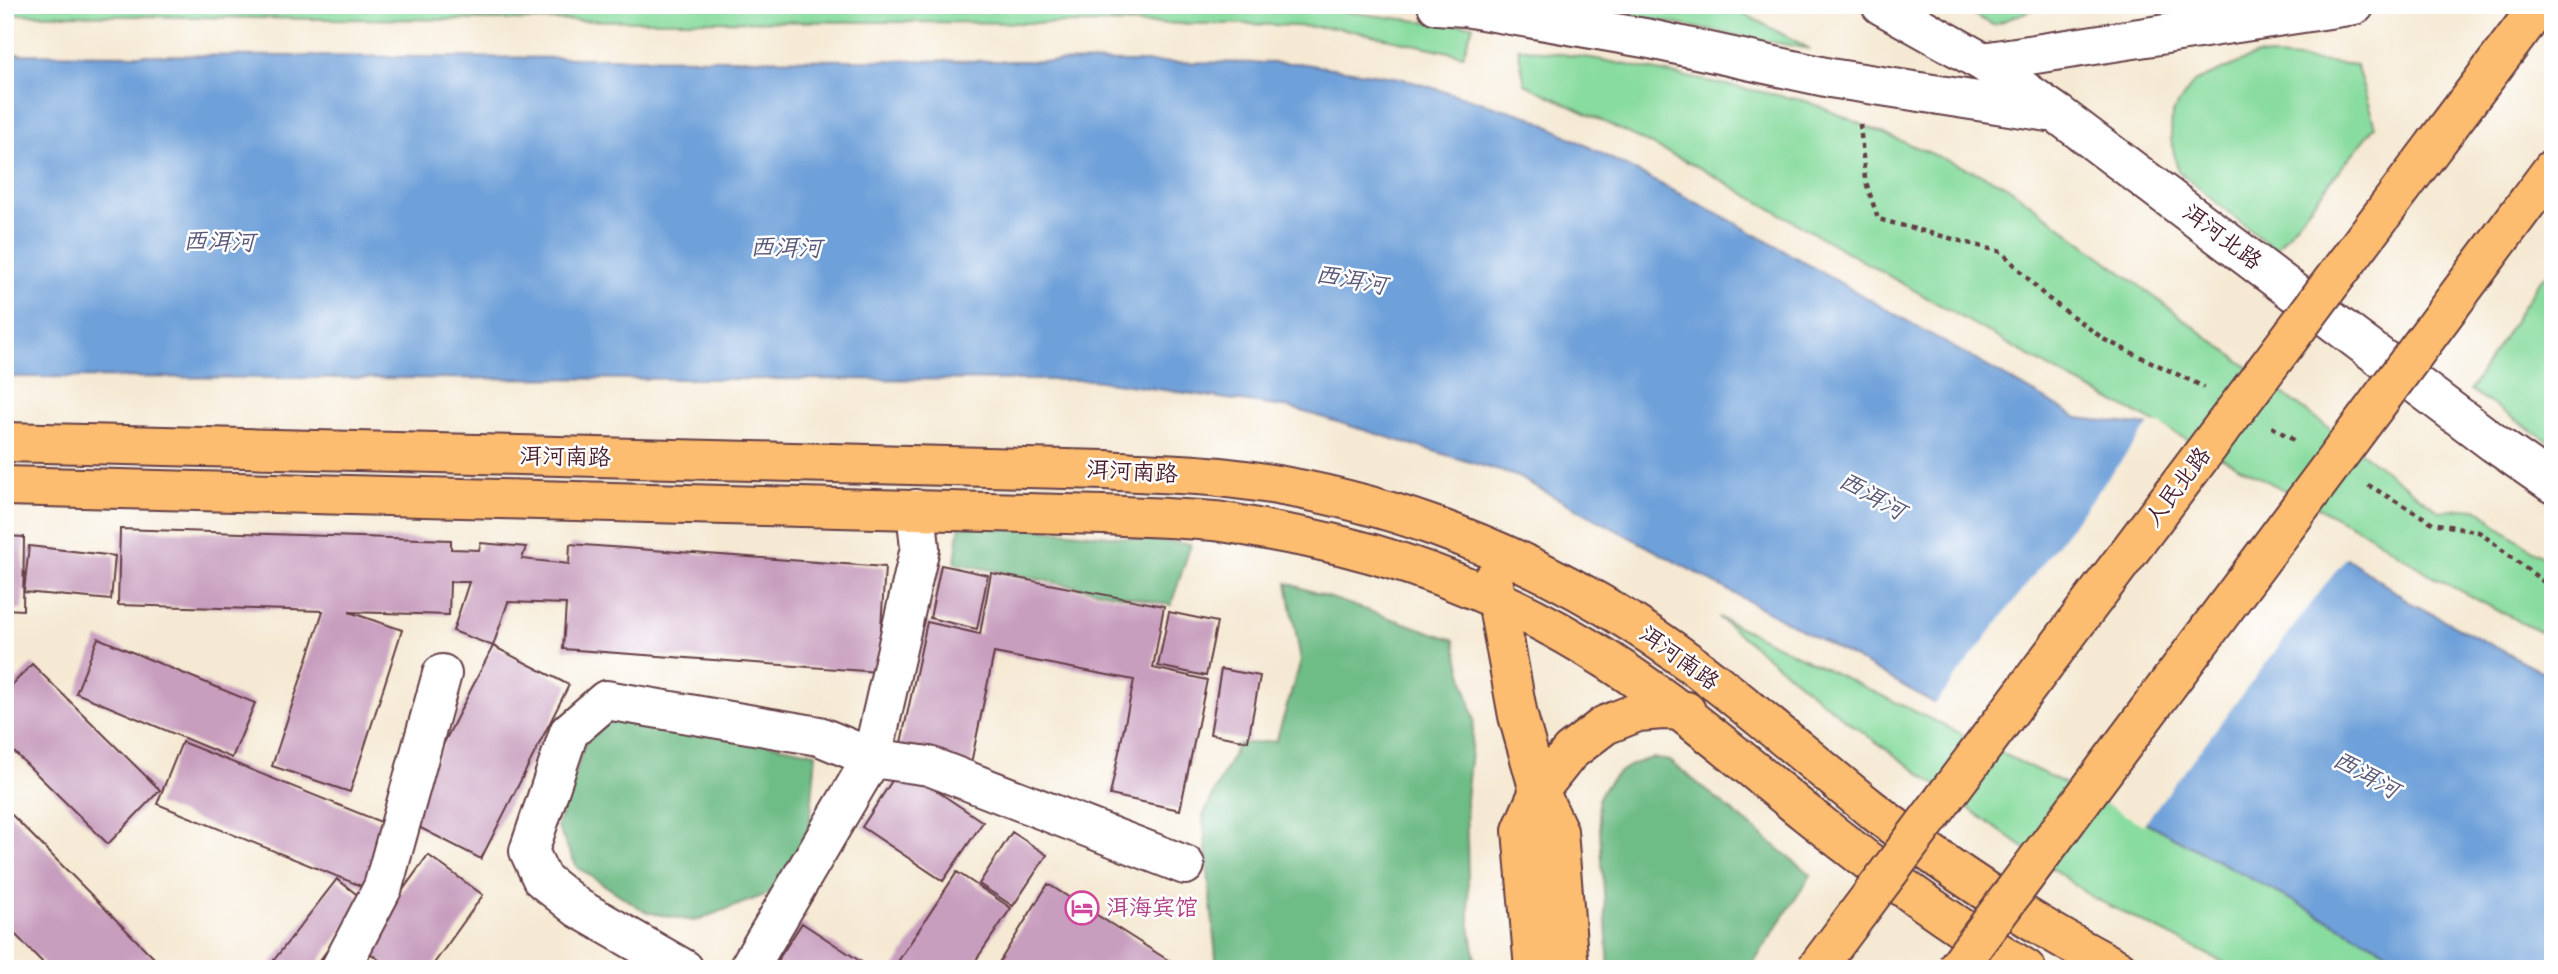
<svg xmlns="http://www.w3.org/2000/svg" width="2558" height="974" font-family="'Balsamiq Sans','LXGW WenKai TC',sans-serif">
<rect width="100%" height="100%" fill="#fff"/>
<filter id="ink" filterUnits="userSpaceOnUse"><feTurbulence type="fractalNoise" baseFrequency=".0143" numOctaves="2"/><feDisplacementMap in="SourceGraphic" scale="14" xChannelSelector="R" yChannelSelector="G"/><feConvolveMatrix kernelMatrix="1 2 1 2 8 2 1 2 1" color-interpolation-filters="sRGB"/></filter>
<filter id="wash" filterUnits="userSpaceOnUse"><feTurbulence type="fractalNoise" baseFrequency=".00686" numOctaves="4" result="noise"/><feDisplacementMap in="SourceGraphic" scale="28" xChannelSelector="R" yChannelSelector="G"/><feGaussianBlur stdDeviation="1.57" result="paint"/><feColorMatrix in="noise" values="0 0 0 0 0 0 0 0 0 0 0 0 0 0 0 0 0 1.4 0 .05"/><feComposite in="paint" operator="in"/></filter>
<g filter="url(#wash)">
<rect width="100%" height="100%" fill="#f5e9d3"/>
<path fill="#88dc9f" stroke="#697e65" stroke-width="2" d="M 5,5 L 963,5 L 1314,8 L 1418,21 L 1473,25 L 1463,55 L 1340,28 L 1251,24 L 322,19 L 5,14 Z
M 1575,5 L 1728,5 L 1810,49 Z
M 1955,5 L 2045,5 L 1993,25 Z
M 1518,48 L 1597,59 L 1806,101 L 2004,184 L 2439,511 L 2477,508 L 2500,528 L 2553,563 L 2553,639 L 2437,579 L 2365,532 L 2057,372 L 1700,168 L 1525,84 Z
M 2257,55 L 2356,65 L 2375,126 L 2275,250 L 2178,171 L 2171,139 L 2172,113 L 2194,82 Z
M 2553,269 L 2553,444 L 2470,390 L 2538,283 Z
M 1718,617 L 2149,824 L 2420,969 L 2237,969 L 2092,897 L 1843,718 Z"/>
<path fill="#6ebc86" stroke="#5c6e58" stroke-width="2" d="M 960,521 L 1191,544 L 1171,605 L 955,563 Z
M 1287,583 L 1454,640 L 1474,720 L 1466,800 L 1469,920 L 1477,969 L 1217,969 L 1203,816 L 1238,744 L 1276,741 L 1301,661 Z
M 619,714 L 816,753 L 808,847 L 771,893 L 694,921 L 646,912 L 577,867 L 557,826 L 588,734 Z
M 1653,758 L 1670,761 L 1811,875 L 1749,969 L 1609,969 L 1598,799 C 1611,774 1626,764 1653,758 Z"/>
<path fill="#6ea0d9" stroke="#5c6082" stroke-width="2" d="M 5,54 L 1298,63 L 1400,78 L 1531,117 L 1728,219 L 2078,418 L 2158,427 L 2413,604 L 2553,677 L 2553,969 L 2420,969 L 2149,824 L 1854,658 L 1516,476 L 1291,408 L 1093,380 L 5,377 Z"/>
<path fill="#f5e9d3" d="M 2150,423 L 2160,424 L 2348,555 L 2143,825 L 1933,707 Z"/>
<g id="blocks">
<path fill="#c89ebe" d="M 120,529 L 451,540 L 451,549 L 479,550 L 481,543 L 526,547 L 522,559 L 569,564 L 570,544 L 885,567 L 878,672 L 563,649 L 566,604 L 508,602 L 493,646 L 453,631 L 469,582 L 450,582 L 449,615 L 349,612 L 402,630 L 350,792 L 272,766 L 323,611 L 118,605 Z
M 5,536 L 24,537 L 23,610 L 5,609 Z
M 29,546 L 115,556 L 111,600 L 24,592 Z
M 941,565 L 988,575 L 977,629 L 930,618 Z
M 991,573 L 1164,606 L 1153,668 L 1207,680 L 1180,810 L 1110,795 L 1134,680 L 994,653 L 970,768 L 899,752 L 927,622 L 980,634 Z
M 1169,612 L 1217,622 L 1206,676 L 1158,666 Z
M 98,638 L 255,703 L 232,758 L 76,693 Z
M 493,646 L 569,685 L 481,859 L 405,820 Z
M 32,664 L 160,790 L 108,844 L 5,743 L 5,692 Z
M 1221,669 L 1260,676 L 1248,741 L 1210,734 Z
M 182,742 L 391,826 L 366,888 L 157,804 Z
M 901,767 L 983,822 L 943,881 L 862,827 Z
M 5,808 L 165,969 L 49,969 L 5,924 Z
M 1012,832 L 1047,855 L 1013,906 L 979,884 Z
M 428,855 L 483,895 L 430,969 L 391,969 L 362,947 Z
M 957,872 L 1011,908 L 970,969 L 893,969 Z
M 337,879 L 365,901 L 313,969 L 267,969 Z
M 1048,884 L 1182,969 L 995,969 Z
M 802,923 L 872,969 L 772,969 Z"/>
</g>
</g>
<g filter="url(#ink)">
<use href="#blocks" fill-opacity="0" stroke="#643d44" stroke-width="2"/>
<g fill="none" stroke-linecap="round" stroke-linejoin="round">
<defs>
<path id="minor" d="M 1437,5 L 1465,7 L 1650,39 L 1830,78 L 2048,112
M 1881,5 L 1983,62 L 2058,114 L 2494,443 L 2553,484
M 1983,62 L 2355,5
M 340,969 L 383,887 L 442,674
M 684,969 L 578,908 L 542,879 L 529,851 L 569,732 L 606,700 L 819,736 L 872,758 L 920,548 L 916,509
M 748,969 L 872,758 L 929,766 L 1185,865"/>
<path id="major" d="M 2436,143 L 2540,5
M 2529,200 L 2553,168
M 5,442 L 1105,470 C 1143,473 1182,473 1220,477 C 1367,493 1508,544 1632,623 C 1717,677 1792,746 1870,808 C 1948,869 2030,923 2118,969
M 5,486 L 1103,515 C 1140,517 1177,518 1214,521 C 1233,523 1252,527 1271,531 C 1392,551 1506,595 1609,661 C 1679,706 1742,761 1806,813 C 1876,869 1948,922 2026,969
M 1493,579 L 1518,716 L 1539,791 L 1558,831 L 1569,969
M 1534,969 L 1522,830 L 1539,791 L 1570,752 L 1605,725 L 1638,712 L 1663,710 L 1686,711"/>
</defs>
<use href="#minor" stroke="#643d44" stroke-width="42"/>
<use href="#major" stroke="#643d44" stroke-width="42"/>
<path stroke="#643d44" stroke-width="4.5" stroke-dasharray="5 5" stroke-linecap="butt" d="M 1860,124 L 1865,179 L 1878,219 L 2002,252 L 2045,296 L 2105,340 L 2204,387
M 2272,427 L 2297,442
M 2368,485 L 2433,523 L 2479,532 L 2553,589"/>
<use href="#minor" stroke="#fff" stroke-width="38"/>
<use href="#major" stroke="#fcbd6f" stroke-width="38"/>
<defs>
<path id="major-bridge" d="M 1816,969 L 2436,143
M 1956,969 L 2529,200"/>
</defs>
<use href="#major-bridge" stroke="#643d44" stroke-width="42" stroke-linecap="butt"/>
<use href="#major-bridge" stroke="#fcbd6f" stroke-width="38"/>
</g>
</g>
<defs>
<symbol id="hotel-ring" viewBox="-11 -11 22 22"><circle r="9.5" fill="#fff" stroke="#d1479c" stroke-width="1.5"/><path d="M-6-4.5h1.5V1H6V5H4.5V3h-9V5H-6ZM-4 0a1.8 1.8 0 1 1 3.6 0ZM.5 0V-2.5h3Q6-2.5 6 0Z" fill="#d1479c"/></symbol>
</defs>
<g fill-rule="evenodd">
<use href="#hotel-ring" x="1063" y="889" width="38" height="38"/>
</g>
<g text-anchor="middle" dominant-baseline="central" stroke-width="5" stroke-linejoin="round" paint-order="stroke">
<g font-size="23" fill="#4a1f2b" stroke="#fff">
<text transform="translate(2222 237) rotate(37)">洱河北路</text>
<text transform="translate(565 457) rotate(1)">洱河南路</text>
<text transform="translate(1132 472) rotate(3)">洱河南路</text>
<text transform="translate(2178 487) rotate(-53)">人民北路</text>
<text transform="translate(1679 658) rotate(36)">洱河南路</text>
</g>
<g font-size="23" fill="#b23c85" stroke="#fff" text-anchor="start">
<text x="1106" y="908">洱海宾馆</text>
</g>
<g font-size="24" font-style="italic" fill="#5a5979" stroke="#fff">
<text transform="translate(219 242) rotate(1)">西洱河</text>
<text transform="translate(786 248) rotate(1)">西洱河</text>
<text transform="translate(1351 280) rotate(10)">西洱河</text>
<text transform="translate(1872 496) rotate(29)">西洱河</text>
<text transform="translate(2366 775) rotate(29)">西洱河</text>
</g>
</g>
<rect width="2558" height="974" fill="none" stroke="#fff" stroke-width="28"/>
</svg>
